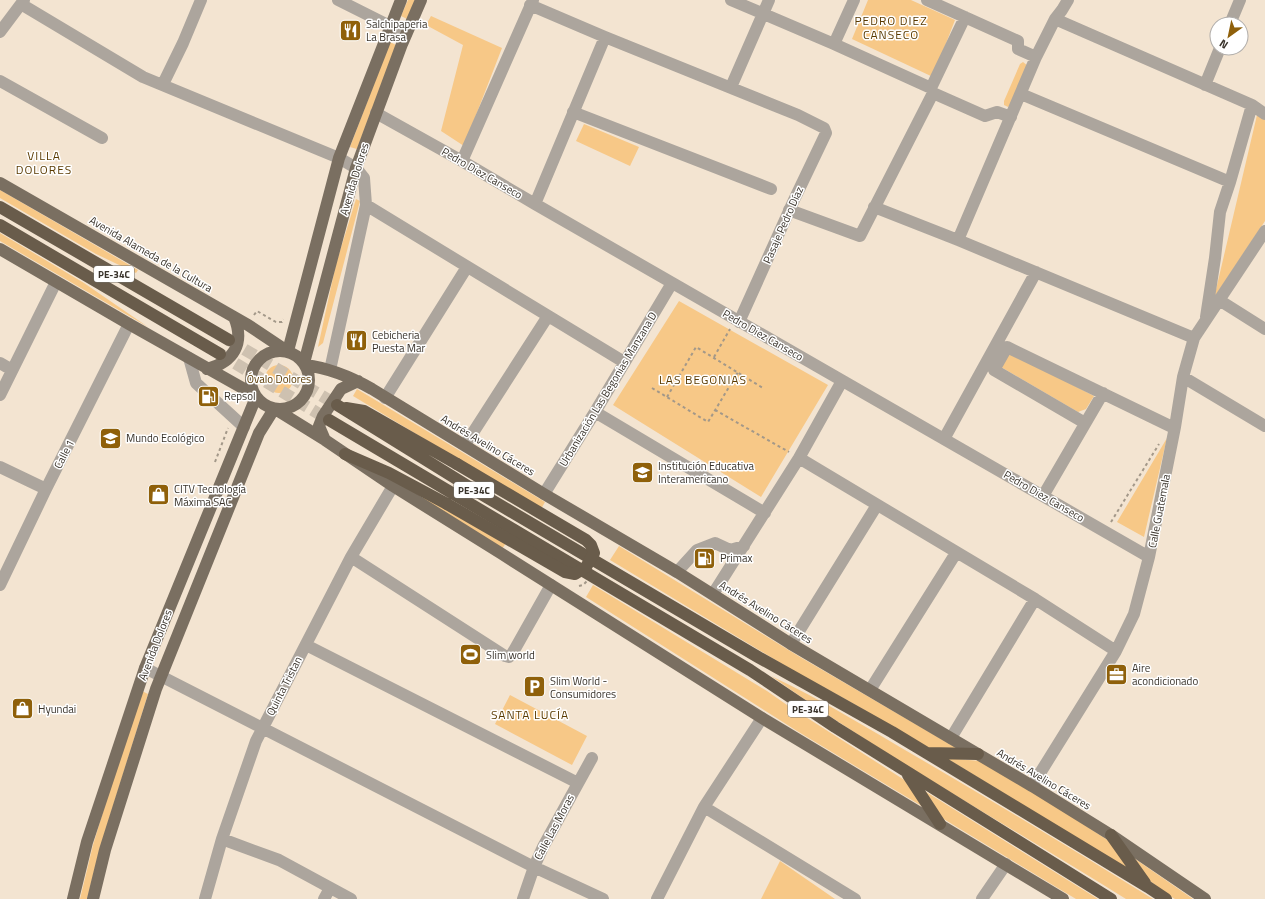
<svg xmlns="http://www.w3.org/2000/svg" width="1265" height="899" font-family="'Titillium Web',sans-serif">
<rect width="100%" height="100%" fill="#f3e4d1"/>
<path fill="#f7c887" d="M 408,0 L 415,0 L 407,19 L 401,16 Z
M 868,0 L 911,0 L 955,20 L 933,77 L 852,39 Z
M 431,16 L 502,48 L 464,146 L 441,131 L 463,45 L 426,25 Z
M 390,42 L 396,45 L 357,149 L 350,147 Z
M 1023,62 L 1028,66 L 1010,105 L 1008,107 L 1004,105 L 1004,101 L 1020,64 Z
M 1257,115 L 1265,120 L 1265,221 L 1214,298 Z
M 584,124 L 639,147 L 630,166 L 576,141 Z
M 0,190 L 138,270 L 136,273 L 96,254 L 0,198 Z
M 356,199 L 360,201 L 323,343 L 318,347 L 336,264 Z
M 0,233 L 84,283 L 148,327 L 0,241 Z
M 679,301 L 828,385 L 761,497 L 613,405 Z
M 1008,352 L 1094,396 L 1086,409 L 1078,412 L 1001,367 Z
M265 379a14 14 0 1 1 28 0a14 14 0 1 1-28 0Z
M 357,389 L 545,502 L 541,509 L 353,396 Z
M 1167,438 L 1144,537 L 1117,522 Z
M 424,497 L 506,543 L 502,549 L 421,501 Z
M 619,546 L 800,657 L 960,750 L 932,750 L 854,704 L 792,670 L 610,560 Z
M 593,585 L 767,691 L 787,705 L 906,781 L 925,808 L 797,731 L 586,597 Z
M 771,676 C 821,699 869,729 917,757 C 996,803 1075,851 1153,899 L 1126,899 C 1008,825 885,757 771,676 Z
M 140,690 L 148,694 L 100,848 L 87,899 L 80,899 L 93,845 Z
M 510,695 L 587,736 L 572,765 L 495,724 Z
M 946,758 L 980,761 L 1063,811 L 1112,843 L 1131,871 Z
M 923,790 L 1098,899 L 1076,899 L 942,818 Z
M 1128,854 L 1193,899 L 1175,899 L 1170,896 L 1150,881 Z
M 780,861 L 835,899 L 761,899 Z"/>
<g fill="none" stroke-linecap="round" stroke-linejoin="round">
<path stroke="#cec1b0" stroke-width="12" stroke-dasharray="12 6" stroke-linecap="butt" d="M 229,340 L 337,405
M 220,354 L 329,420"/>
<path stroke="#a39889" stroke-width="2" stroke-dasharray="3 3" stroke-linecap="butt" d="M 254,315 L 257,311 L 276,322 L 282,322 L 283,319
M 714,357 L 730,329
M 652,388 L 708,422 L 738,372
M 667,397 L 696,347 L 763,388
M 715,410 L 789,452
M 215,462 L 228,428
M 1111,522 L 1159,444"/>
<path stroke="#aca59d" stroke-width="12" d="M 338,0 L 406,34
M 731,0 L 834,44 L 931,88 L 933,93 L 985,116 L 997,112 L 1011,117
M 927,0 L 1018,41 L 1018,49 L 1036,57
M 21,4 L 143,77 L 339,158 L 356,168 L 364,178 L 366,205 L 330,370
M 530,5 L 605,37 L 798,115 L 824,128 L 826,133 L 794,200 L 739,322
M 1055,19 L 1252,105 L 1265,114
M 1230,24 L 1240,0
M 0,32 L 24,0
M 834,44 L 854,0
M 0,81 L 102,138
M 163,84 L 183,43 L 201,0
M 1205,85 L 1220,48
M 731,87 L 769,0
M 931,88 L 965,17
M 1021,94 L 1230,182
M 573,112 L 771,189
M 376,113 L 462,161 L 535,204 L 1149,557
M 462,161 L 533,0
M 535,204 L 605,37
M 366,205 L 624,362
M 874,207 L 958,240 L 1194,338
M 789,210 L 860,236 L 933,93
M 958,240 L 1036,57 L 1055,19 L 1062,10 L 1068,0
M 1219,300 L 1265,329
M 1206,317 L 1215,258 L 1220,212 L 1230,182 L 1252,105
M 189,358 L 196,383 L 244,427
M 0,363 L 12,370
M 1183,377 L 1265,426
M 0,395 L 56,282
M 385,398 L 467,267
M 595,412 L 765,513
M 1085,423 L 994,370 L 1007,347 L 1170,426 L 1175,427
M 944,439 L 1036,272
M 465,445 L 548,316
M 799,458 L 1035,599 L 1116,651
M 0,467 L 46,489
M 544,494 L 595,412 L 672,283
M 1043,496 L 1103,393
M 351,557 L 505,656 L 509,657 L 512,654 L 551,585
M 677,572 L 697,550 L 715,543 L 730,550 L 744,546
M 0,585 L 46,489 L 129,324
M 713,594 L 799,458 L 842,381
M 791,644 L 877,505
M 306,645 L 578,783
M 145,668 L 534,867 L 603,899
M 870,690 L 956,553
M 951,738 L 1035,599
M 1032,786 L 1116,651 L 1134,614 L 1149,557 L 1175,427 L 1183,377 L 1194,338 L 1265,231
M 704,807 L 855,899
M 222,839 L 279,860 L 351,899
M 205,899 L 222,839 L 256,741 L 351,557 L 393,486
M 324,899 L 330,888
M 523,899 L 534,867 L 543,847 L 592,758
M 657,899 L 704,807 L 762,718
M 982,899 L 1006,864"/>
<path stroke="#7a6f61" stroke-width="12" d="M 0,183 L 213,305 L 248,325 L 287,351
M 0,249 L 129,324 L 255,395
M251 380a29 29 0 1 1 58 0a29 29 0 1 1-58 0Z
M 288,351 L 339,158 L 401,0
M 304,363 L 356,168 L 402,44 L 421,0
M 305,365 C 329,368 351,377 372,389 L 544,494 L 677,572 L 791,644 L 1032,786 L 1111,835 L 1205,899
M 207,369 C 234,362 245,343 234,317
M 275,409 L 325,440 L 393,486 L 502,554 L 762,718 L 1063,899
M 325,440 L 319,426 L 323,416 L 341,389 L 358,381
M 73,899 L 87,842 L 145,668 L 256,397
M 93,899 L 105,850 L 156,689 L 259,433 L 274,409"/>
<path stroke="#695c4b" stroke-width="12" d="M 0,207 L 229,340
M 0,225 L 220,354
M 337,405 L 471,488 L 758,657 L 892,732 L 1148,887 L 1166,899
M 346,408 L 364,411 L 457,464
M 329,420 L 750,670 L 835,727 L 1111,899
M 345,454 L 389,473 L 447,504
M 927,753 L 978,754
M 908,775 L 940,824
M 1111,835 L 1145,883"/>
<path stroke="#a39889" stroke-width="2" stroke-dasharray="3 3" stroke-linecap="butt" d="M 579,586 L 583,585 L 587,581"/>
<path stroke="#695c4b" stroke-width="12" d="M 447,504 L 565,572 L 575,574 L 586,567 L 594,553 L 591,545 L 586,540 L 457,464"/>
</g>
<defs>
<symbol id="restaurant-square" viewBox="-11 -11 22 22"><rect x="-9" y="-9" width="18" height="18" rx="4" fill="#8f600a" stroke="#fff"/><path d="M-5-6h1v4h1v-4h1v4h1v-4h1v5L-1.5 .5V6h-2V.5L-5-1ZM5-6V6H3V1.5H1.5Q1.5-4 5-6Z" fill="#fff"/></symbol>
<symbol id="fuel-square" viewBox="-11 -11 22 22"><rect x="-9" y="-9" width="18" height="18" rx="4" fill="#8f600a" stroke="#fff"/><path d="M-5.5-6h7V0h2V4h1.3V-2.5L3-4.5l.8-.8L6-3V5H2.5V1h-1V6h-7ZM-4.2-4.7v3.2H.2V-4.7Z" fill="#fff"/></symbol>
<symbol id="school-square" viewBox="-11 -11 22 22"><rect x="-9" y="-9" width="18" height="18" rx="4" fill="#8f600a" stroke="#fff"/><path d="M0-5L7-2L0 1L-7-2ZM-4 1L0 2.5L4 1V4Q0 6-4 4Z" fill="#fff"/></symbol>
<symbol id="shop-square" viewBox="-11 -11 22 22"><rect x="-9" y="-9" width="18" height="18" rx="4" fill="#8f600a" stroke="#fff"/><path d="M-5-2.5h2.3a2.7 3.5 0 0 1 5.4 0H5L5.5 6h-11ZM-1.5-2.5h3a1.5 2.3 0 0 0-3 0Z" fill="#fff"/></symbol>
<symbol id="stadium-square" viewBox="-11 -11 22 22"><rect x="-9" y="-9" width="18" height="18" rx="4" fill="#8f600a" stroke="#fff"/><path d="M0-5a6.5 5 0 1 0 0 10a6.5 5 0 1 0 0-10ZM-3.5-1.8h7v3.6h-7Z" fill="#fff"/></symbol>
<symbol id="office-square" viewBox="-11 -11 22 22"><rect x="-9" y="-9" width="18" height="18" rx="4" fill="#8f600a" stroke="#fff"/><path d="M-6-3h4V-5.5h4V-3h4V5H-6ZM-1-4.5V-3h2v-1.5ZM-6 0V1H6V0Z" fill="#fff"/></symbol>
<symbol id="parking-square" viewBox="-11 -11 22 22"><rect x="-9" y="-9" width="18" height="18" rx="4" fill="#8f600a" stroke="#fff"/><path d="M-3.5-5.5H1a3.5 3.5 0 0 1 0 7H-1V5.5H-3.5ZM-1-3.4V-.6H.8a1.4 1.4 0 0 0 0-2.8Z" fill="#fff"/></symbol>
</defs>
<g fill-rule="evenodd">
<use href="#restaurant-square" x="338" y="18" width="25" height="25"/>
<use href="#restaurant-square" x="344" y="328" width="25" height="25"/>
<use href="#fuel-square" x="196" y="384" width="25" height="25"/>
<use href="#school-square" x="98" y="426" width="25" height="25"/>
<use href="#school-square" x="630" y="460" width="25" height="25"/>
<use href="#shop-square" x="146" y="482" width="25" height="25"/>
<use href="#fuel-square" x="692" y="546" width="25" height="25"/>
<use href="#stadium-square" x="458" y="642" width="25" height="25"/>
<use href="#office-square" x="1104" y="662" width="25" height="25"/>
<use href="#parking-square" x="522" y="674" width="25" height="25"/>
<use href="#shop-square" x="10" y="696" width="25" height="25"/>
</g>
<g text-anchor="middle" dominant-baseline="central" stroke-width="3" stroke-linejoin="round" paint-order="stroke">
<g fill="#fff" stroke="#74706b" stroke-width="1">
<rect x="94" y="266" width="40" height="16" rx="3"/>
<rect x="454" y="482" width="40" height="16" rx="3"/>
<rect x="788" y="701" width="40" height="16" rx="3"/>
</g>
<g font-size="10" font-weight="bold" fill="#39332b">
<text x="114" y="274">PE-34C</text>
<text x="474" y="490">PE-34C</text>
<text x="808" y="709">PE-34C</text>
</g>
<g font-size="11" fill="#39332b" stroke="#fff" text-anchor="start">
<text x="366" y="24">Salchipaperia<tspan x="366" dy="13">La Brasa</tspan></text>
<text x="372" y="335">Cebicheria<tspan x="372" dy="13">Puesta Mar</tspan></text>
<text x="224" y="396">Repsol</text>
<text x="126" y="438">Mundo Ecológico</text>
<text x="658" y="466">Institución Educativa<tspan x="658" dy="13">Interamericano</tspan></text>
<text x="174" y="489">CITV Tecnología<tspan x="174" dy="13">Máxima SAC</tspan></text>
<text x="720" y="558">Primax</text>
<text x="486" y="655">Slim world</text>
<text x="1132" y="668">Aire<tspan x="1132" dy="13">acondicionado</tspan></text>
<text x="550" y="681">Slim World -<tspan x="550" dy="13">Consumidores</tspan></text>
<text x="38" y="709">Hyundai</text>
</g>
<g font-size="11" fill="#39332b" stroke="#fff">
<text transform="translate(482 173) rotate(30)">Pedro Diez Canseco</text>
<text transform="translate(354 179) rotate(-73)">Avenida Dolores</text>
<text transform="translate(783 225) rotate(-66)">Pasaje Pedro Díaz</text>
<text transform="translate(151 254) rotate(30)">Avenida Alameda de la Cultura</text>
<text transform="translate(763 335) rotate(30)">Pedro Diez Canseco</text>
<text transform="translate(608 389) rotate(-59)">Urbanización Las Begonias Manzana D</text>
<text transform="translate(488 445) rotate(31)">Andrés Avelino Cáceres</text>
<text transform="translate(64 454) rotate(-63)">Calle 1</text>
<text transform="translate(1044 496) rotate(30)">Pedro Diez Canseco</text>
<text transform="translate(1159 511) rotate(-79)">Calle Guatemala</text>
<text transform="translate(766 612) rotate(32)">Andrés Avelino Cáceres</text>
<text transform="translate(155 645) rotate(-69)">Avenida Dolores</text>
<text transform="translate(284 686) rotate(-63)">Quinta Tristan</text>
<text transform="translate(1044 779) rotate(31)">Andrés Avelino Cáceres</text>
<text transform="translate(554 827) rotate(-62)">Calle Las Moras</text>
</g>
<g font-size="11" fill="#593900" stroke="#fff">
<text x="279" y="379">Óvalo Dolores</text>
</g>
<g font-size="12" letter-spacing="1" fill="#5a3a00" stroke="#fff">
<text x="891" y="20">PEDRO DIEZ<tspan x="891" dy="14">CANSECO</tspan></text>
<text x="44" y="155">VILLA<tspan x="44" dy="14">DOLORES</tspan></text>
<text x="703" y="379">LAS BEGONIAS</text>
<text x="530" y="714">SANTA LUCÍA</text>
</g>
</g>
<g transform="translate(1229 36) rotate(213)"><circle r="19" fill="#ffffff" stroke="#b0adaa"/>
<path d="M0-3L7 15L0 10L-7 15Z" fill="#8f600a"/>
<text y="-6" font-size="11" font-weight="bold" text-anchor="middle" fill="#39332b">N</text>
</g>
</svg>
